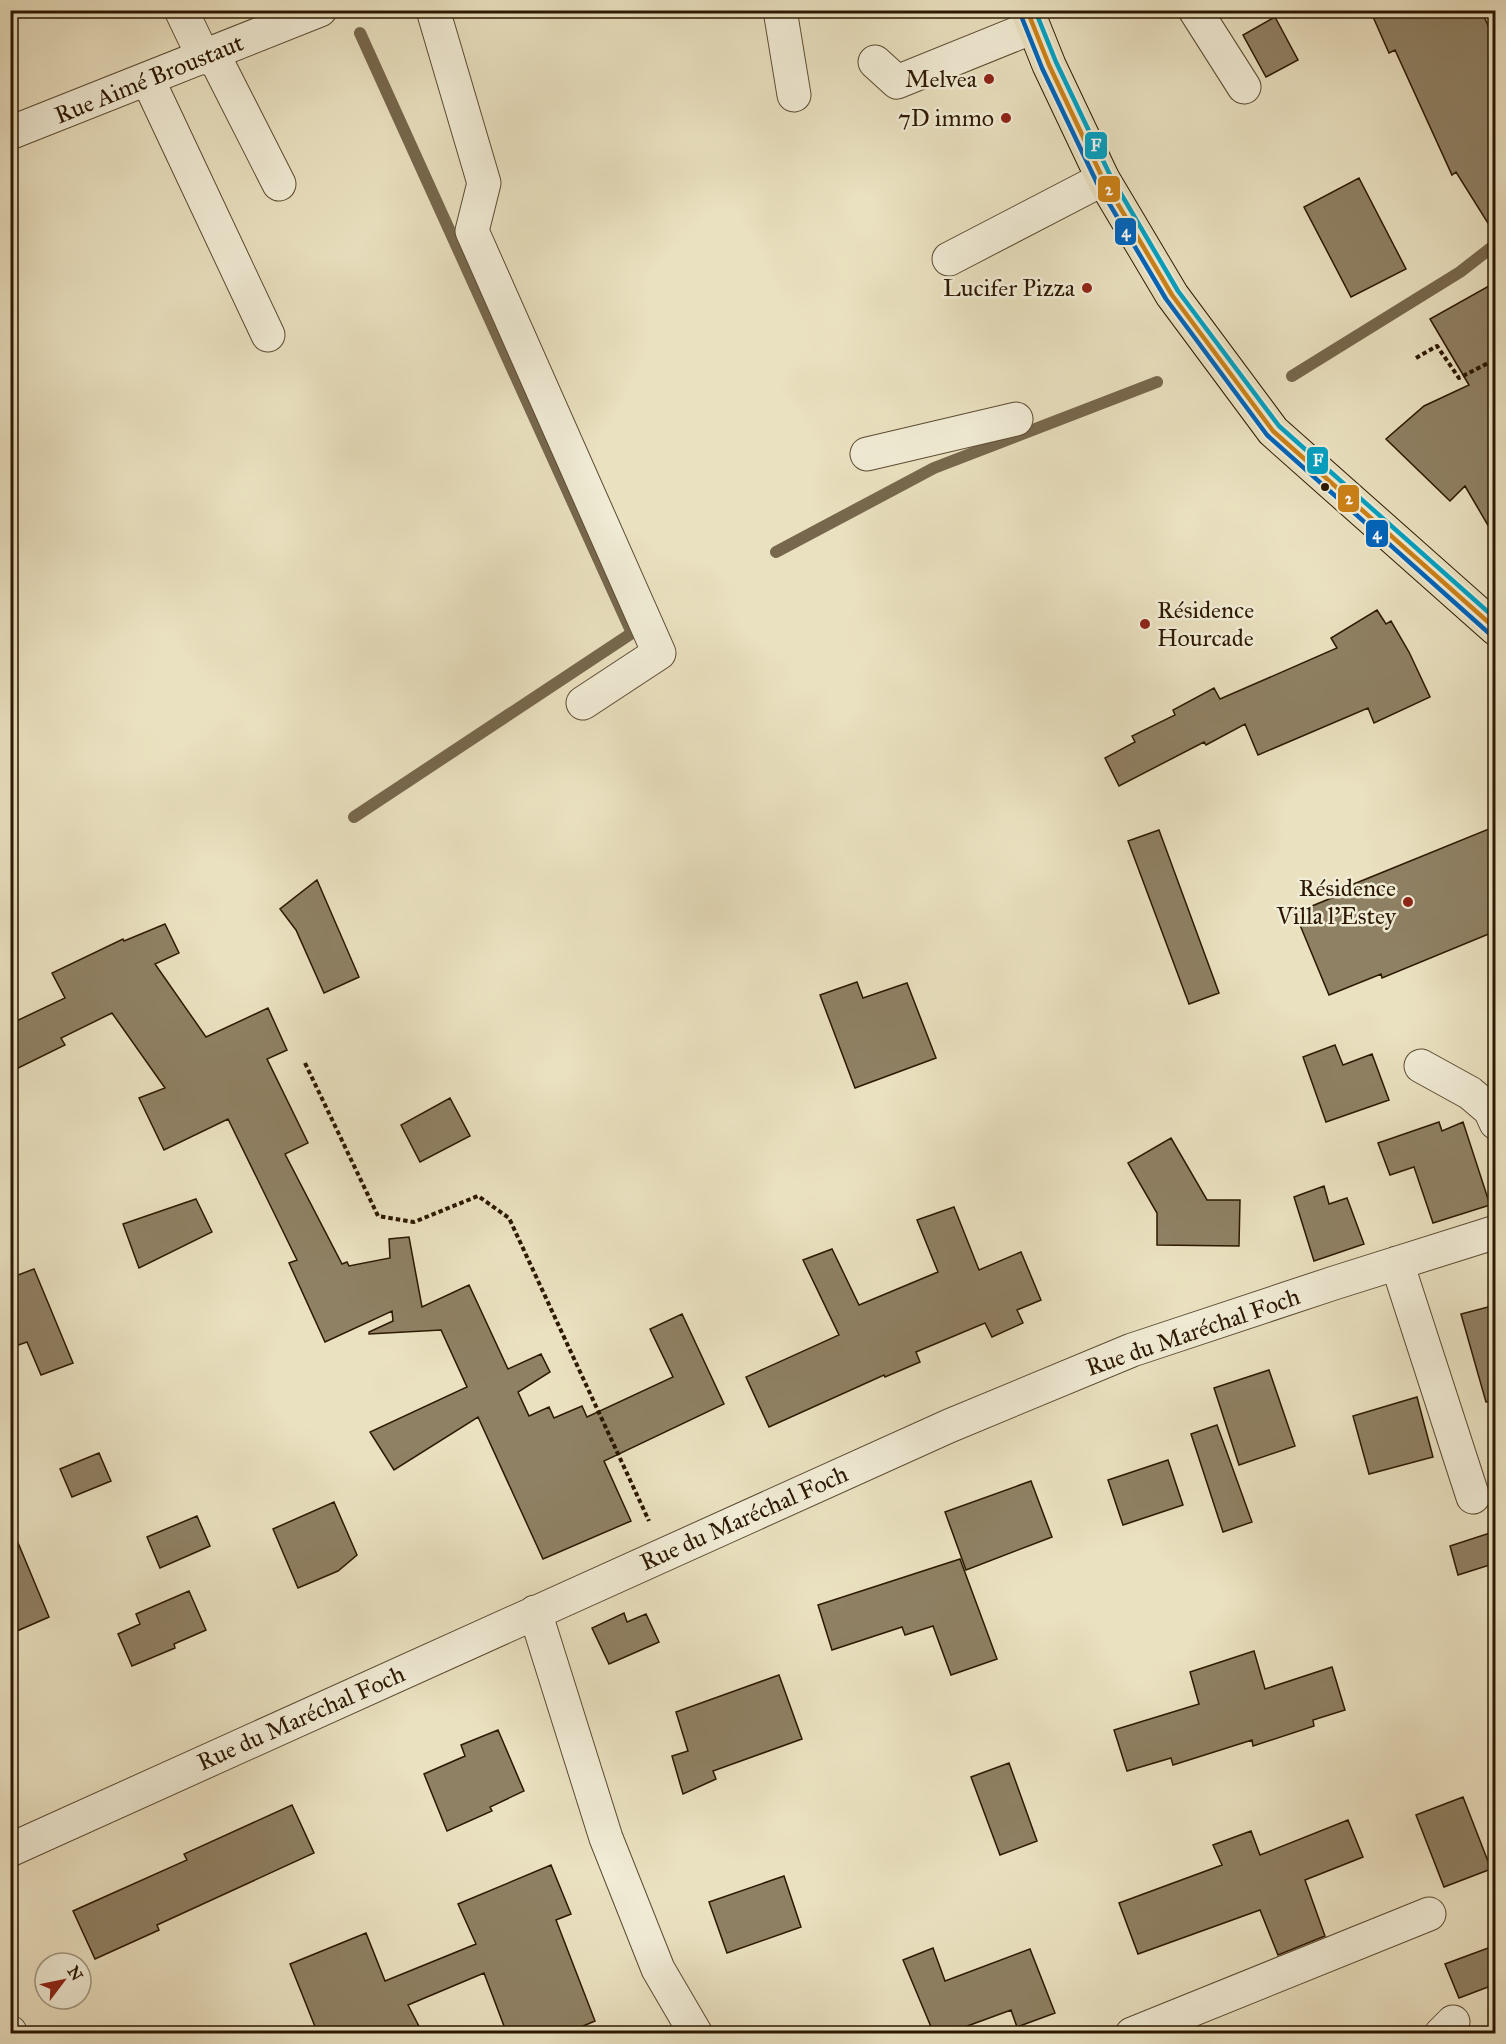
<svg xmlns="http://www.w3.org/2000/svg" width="1506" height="2044" font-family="'IM FELL Great Primer',serif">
<rect width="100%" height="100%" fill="#eae1c0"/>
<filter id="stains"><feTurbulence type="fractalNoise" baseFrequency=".00333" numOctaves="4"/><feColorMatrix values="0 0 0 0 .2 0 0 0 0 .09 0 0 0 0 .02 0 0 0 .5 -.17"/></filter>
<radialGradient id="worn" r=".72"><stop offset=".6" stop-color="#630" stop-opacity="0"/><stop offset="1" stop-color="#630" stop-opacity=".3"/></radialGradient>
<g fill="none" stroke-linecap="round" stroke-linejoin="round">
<path stroke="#77684d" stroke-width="12" d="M 1292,376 L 1460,272 L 1496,244
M 776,552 L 934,468 L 1157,382
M 354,817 L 632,633 L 360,33"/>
</g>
<path fill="#8f8164" stroke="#2c1801" stroke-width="1.5" d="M 1370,10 L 1481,10 L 1496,43 L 1496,236 L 1456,172 L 1452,175 L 1395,50 L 1389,53 Z
M 1275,17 L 1298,60 L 1266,77 L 1243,35 Z
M 1359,178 L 1406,269 L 1351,297 L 1304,207 Z
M 1496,282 L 1496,539 L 1465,486 L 1450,501 L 1386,439 L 1424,406 L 1469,385 L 1430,319 Z
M 1377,610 L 1386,624 L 1391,621 L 1409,652 L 1430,697 L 1374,723 L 1368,708 L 1258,755 L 1245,724 L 1206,745 L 1204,742 L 1119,786 L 1105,758 L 1135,742 L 1132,736 L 1175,715 L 1173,710 L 1214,688 L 1220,699 L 1337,648 L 1331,638 Z
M 1496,826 L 1496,931 L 1382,978 L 1381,974 L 1329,995 L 1295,913 L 1346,892 L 1344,888 Z
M 1159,830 L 1219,993 L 1189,1004 L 1128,841 Z
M 317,880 L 359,977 L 324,993 L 296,930 L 280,909 Z
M 165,924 L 179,953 L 155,964 L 206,1037 L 268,1008 L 287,1050 L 267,1059 L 308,1143 L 285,1154 L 342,1264 L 347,1262 L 349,1266 L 390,1258 L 389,1239 L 409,1237 L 422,1307 L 469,1285 L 508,1369 L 541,1354 L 550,1372 L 518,1392 L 529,1416 L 549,1407 L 554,1418 L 582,1406 L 587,1417 L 673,1377 L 650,1329 L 682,1314 L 724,1404 L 604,1461 L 631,1521 L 543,1559 L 478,1417 L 394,1470 L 370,1432 L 467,1387 L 441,1330 L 369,1334 L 369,1332 L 393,1321 L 392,1311 L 325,1342 L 289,1263 L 297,1260 L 228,1119 L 164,1150 L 139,1098 L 165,1088 L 112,1013 L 61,1038 L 65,1045 L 10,1072 L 10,1024 L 65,998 L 52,973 L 123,939 L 124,941 Z
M 857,982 L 863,998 L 907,983 L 936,1058 L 855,1088 L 820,995 Z
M 1335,1045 L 1343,1065 L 1372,1054 L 1389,1100 L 1326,1122 L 1303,1057 Z
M 450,1098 L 470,1136 L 420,1162 L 401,1125 Z
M 1439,1122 L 1442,1131 L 1463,1122 L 1490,1205 L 1433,1223 L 1414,1167 L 1390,1175 L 1378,1143 Z
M 1171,1138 L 1207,1200 L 1240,1200 L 1239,1246 L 1157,1245 L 1157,1213 L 1128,1163 Z
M 1324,1186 L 1329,1204 L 1347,1198 L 1364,1244 L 1314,1261 L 1294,1197 Z
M 196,1199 L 212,1232 L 139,1268 L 123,1224 Z
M 954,1207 L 979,1270 L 1021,1252 L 1041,1300 L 1017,1310 L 1023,1323 L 992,1337 L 985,1323 L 916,1352 L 920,1362 L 885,1377 L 884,1375 L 769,1427 L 746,1377 L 839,1335 L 803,1260 L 832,1249 L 859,1305 L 938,1272 L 917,1220 Z
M 34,1269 L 73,1363 L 41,1375 L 27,1342 L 10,1348 L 10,1278 Z
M 1496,1305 L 1496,1401 L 1486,1402 L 1461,1314 Z
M 1269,1370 L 1295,1446 L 1239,1465 L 1214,1388 Z
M 1417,1397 L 1433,1457 L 1369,1474 L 1353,1416 Z
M 1217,1425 L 1252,1522 L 1223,1532 L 1191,1434 Z
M 99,1453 L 111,1481 L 72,1497 L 60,1469 Z
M 1168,1460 L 1183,1505 L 1123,1525 L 1108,1480 Z
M 1031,1481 L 1052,1537 L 966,1570 L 945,1512 Z
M 334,1502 L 357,1555 L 338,1571 L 298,1588 L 273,1529 Z
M 197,1516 L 210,1546 L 160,1568 L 147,1537 Z
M 11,1526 L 49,1617 L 10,1634 L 10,1527 Z
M 1496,1531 L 1496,1563 L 1458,1575 L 1450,1546 Z
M 960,1559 L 997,1659 L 951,1675 L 933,1626 L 905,1635 L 902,1627 L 832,1650 L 818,1605 Z
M 189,1591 L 206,1630 L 174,1644 L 175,1648 L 132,1666 L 118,1634 L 140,1624 L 136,1614 Z
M 624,1613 L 627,1622 L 646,1614 L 659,1642 L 609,1664 L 592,1628 Z
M 1254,1651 L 1265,1689 L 1332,1667 L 1345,1710 L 1313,1720 L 1314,1726 L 1253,1746 L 1252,1740 L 1173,1765 L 1171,1758 L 1127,1771 L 1114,1730 L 1199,1704 L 1190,1672 Z
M 779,1675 L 802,1739 L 713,1771 L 716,1779 L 683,1794 L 672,1756 L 688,1751 L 676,1712 Z
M 498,1730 L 524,1791 L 490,1807 L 492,1811 L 447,1831 L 424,1774 L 465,1756 L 461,1745 Z
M 1009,1763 L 1037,1841 L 1000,1855 L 971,1777 Z
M 1463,1797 L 1491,1869 L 1444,1887 L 1416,1815 Z
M 292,1805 L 314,1853 L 157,1925 L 159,1930 L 95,1959 L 73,1911 L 187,1860 L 184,1854 Z
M 1348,1820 L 1363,1857 L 1305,1880 L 1325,1936 L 1278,1955 L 1260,1910 L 1138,1954 L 1119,1903 L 1222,1865 L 1213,1845 L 1251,1831 L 1260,1855 Z
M 551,1865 L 571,1914 L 556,1920 L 595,2021 L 564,2034 L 507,2034 L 484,1973 L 408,2005 L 423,2034 L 318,2034 L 290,1964 L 366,1933 L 385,1981 L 476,1944 L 458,1904 Z
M 784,1876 L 801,1927 L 727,1953 L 709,1902 Z
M 1496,1945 L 1496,1984 L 1459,1998 L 1445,1964 Z
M 933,1948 L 945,1981 L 1030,1949 L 1055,2013 L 1017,2027 L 1011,2010 L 962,2028 L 964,2034 L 934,2034 L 903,1960 Z"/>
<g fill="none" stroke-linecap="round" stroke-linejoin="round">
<defs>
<path id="minor" d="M 181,10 L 204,58
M 433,10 L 484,183 L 472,231 L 659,653 L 583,703
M 780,10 L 794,95
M 1195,10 L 1244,87
M 213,54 L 279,184
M 875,62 L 897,82 L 1033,27
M 148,80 L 268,335
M 10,133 L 320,10
M 949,259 L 1103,179
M 867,454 L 1016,419
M 1421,1066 L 1470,1093 L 1490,1110 L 1496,1123
M 1397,1263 L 1473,1497
M 535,1612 L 606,1838 L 658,1969 L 696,2034
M 10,1850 L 949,1426 L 1132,1350 L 1334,1283 L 1496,1232
M 10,2032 L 11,2034
M 1132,2034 L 1429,1914
M 1441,2034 L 1453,2022"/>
<path id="major" d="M 1027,10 L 1049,65 L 1103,179 L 1172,295 L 1273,431 L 1496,629"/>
</defs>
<use href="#minor" stroke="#5c4a31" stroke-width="35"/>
<use href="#major" stroke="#2c1801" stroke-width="35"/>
<path stroke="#2c1801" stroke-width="4" stroke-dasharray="4.5 3" stroke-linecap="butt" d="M 1416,358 L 1437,346 L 1459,378 L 1496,359
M 305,1063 L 378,1216 L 414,1222 L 478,1196 L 509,1218 L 649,1521"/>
<use href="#minor" stroke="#f1ecd6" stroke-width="33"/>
<use href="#major" stroke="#eae1c0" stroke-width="33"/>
<defs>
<path id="bus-1" d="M 1027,10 L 1049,65 L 1103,179 L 1172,295 L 1273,431 L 1496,629"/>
<path id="bus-2" d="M 1020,13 L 1042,68 L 1097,183 L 1166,299 L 1267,435 L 1491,635"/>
<path id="bus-3" d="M 1035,10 L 1056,62 L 1110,175 L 1178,291 L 1279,426 L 1496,619"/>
</defs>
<use href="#bus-1" stroke="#f1ecd6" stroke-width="9"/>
<use href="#bus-2" stroke="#f1ecd6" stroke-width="9"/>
<use href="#bus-3" stroke="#f1ecd6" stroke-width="9"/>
<use href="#bus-1" stroke="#cc8218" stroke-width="4.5"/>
<use href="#bus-2" stroke="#0065bd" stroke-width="4.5"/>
<use href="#bus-3" stroke="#02a2c4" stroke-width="4.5"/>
</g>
<g fill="#8f2418" stroke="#f1ecd6" stroke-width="2">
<circle cx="989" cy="79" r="6"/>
<circle cx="1006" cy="118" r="6"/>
<circle cx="1087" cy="288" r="6"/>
<circle cx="1145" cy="624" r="6"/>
<circle cx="1408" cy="902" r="6"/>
</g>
<circle fill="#2c1801" stroke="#f1ecd6" stroke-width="2" cx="1325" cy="487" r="5"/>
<g text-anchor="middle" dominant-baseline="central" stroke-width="5" stroke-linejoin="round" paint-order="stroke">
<g font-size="24" fill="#2c1801" stroke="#f1ecd6">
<text transform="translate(149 79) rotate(-22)">Rue Aimé Broustaut</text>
<text transform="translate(1193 1332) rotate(-19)">Rue du Maréchal Foch</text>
<text transform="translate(744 1518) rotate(-24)">Rue du Maréchal Foch</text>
<text transform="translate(301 1718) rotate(-24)">Rue du Maréchal Foch</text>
</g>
<g font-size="24" fill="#2c1801" stroke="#f1ecd6" text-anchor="end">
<text x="977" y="79">Melvea</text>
<text x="994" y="118">7D immo</text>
<text x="1075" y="288">Lucifer Pizza</text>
<text x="1157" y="610" text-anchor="start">Résidence<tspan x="1157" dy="28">Hourcade</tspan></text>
<text x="1396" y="888">Résidence<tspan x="1396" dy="28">Villa l'Estey</tspan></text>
</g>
</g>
<g stroke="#f1ecd6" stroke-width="2">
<rect x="1084" y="131" width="24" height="29" rx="6" fill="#02a2c4"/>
<rect x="1097" y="175" width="24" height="28" rx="6" fill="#cc8218"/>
<rect x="1114" y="217" width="23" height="29" rx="6" fill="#0065bd"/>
<rect x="1306" y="446" width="23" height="29" rx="6" fill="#02a2c4"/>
<rect x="1337" y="484" width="23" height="29" rx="6" fill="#cc8218"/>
<rect x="1365" y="519" width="24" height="29" rx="6" fill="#0065bd"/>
</g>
<g font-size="16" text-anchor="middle" font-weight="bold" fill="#fff">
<text x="1096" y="151">F</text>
<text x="1109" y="195">2</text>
<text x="1126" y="237">4</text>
<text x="1318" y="466">F</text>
<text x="1349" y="504">2</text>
<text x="1377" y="539">4</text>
</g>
<rect width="1506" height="2044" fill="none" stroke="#eae1c0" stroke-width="36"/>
<rect x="12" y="12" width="1482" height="2020" fill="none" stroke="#2c1801" stroke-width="3"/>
<rect x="18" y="18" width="1470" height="2008" fill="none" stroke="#2c1801" stroke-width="1.5"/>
<g transform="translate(63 1981) rotate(58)"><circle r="28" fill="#f1ecd6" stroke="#a29781" stroke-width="1.5"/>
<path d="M0-4.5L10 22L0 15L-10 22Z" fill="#8f2418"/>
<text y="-9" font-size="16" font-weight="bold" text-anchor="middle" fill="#2c1801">N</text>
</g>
<rect width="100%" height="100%" filter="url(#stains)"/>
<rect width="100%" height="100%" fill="url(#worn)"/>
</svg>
